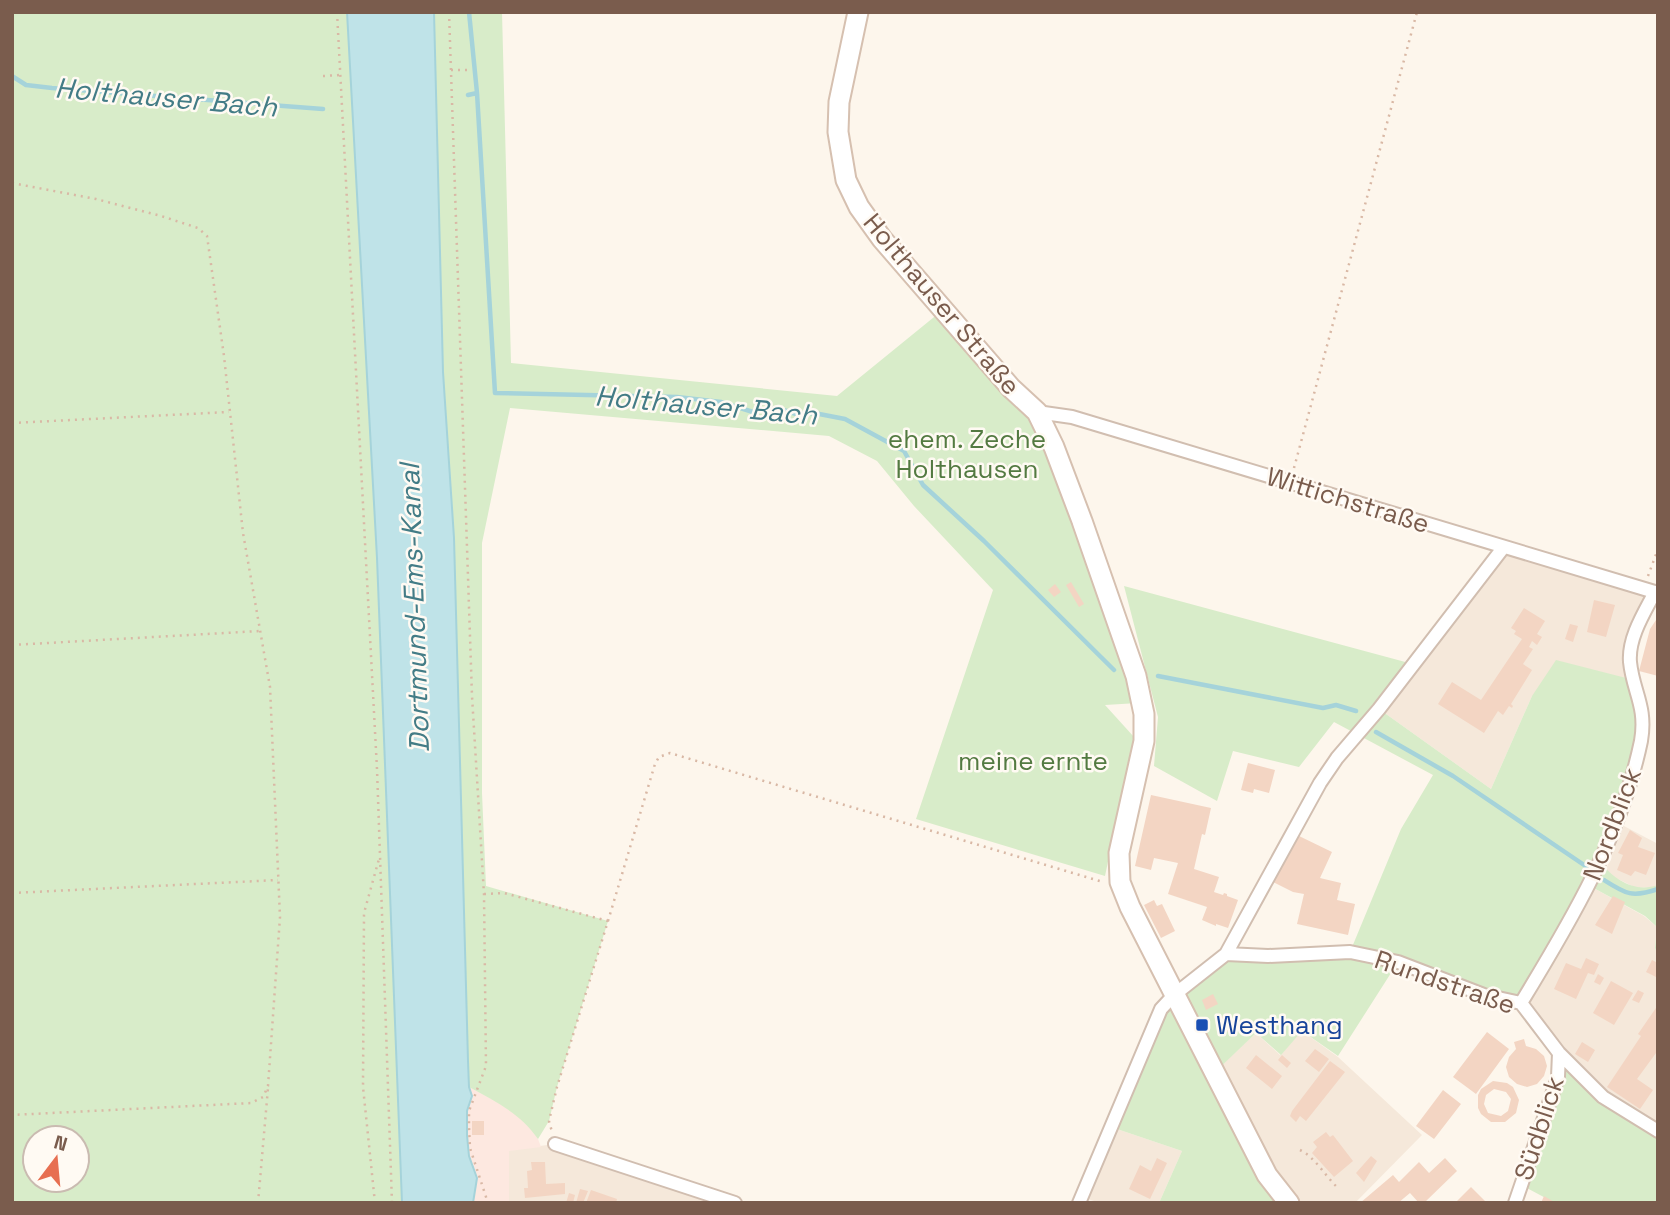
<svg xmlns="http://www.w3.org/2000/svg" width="1670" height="1215" font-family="'Space Grotesk',sans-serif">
<rect width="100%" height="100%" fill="#fdf6ec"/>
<path fill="#f5e8da" d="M 1503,548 L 1655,592 L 1658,584 L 1658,593 L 1637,626 L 1634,680 L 1532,696 L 1491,789 L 1379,709 Z
M 1624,826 L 1658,844 L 1658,885 L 1650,888 L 1634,887 L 1610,875 L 1606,869 Z
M 1590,886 L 1644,916 L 1657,927 L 1655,948 L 1658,955 L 1658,1131 L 1613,1104 L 1521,1003 Z
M 1302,1031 L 1338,1057 L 1422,1135 L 1355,1203 L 1289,1203 L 1213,1073 L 1256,1033 L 1280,1055 Z
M 1114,1128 L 1182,1151 L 1159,1203 L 1100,1203 L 1082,1197 Z
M 555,1144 L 735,1203 L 509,1203 L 509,1150 Z"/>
<path fill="#fde8e0" d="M 469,1087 L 510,1109 L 531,1128 L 538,1139 L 541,1147 L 509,1151 L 509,1203 L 473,1203 L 477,1178 L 469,1156 L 467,1135 L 467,1111 L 472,1096 Z"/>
<path fill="#d8ecc9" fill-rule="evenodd" d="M 12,12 L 347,12 L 377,558 L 402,1203 L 12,1203 ZM 35,1138 L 77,1138 L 77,1180 L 35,1180 Z
M 434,12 L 502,12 L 511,363 L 837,396 L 939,313 L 1034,416 L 1077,522 L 1138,703 L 1105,705 L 1134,737 L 1105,876 L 916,819 L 993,590 L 914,506 L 877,461 L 829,436 L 510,408 L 482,543 L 482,793 L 486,886 L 608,921 L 557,1087 L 549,1121 L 538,1139 C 521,1114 495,1101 469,1087 L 455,630 L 454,538 L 443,372 Z
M 1124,586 L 1409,663 L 1379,709 L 1491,789 L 1532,696 L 1556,660 L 1634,680 L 1642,726 L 1601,863 C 1615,880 1635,893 1658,885 L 1658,955 L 1655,948 L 1657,927 L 1645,916 L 1590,886 L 1521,1003 L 1398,962 L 1338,1056 L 1302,1031 L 1281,1055 L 1256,1033 L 1213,1074 L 1289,1203 L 1159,1203 L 1182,1151 L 1114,1128 L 1161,1009 L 1226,954 L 1350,952 L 1401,829 L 1433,775 L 1334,722 L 1299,767 L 1233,751 L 1217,801 L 1154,766 L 1158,717 Z
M 1559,1053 L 1580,1075 L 1658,1131 L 1658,1203 L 1555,1203 L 1521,1185 Z"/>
<path fill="#bfe3e8" stroke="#a5d3da" stroke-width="2" d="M 347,12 L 434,12 L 443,372 L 454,538 L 468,1061 L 469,1087 L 472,1096 L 467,1111 L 467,1135 L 469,1156 L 477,1178 L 473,1203 L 402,1203 L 377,558 Z"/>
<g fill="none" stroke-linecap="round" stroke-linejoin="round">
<path stroke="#a5d3da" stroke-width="4.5" d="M 12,76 L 26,85 L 52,88 L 323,109
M 477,93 L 495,393 L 677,397 L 721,402 L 753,412 L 777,408 L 796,414 L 814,413 L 845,419 L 904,451 L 923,485 L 984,541 L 1114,670
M 468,95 L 477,93 L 469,12
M 1158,676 L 1323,708 L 1336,705 L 1356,711
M 1376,732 L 1453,776 L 1587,867
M 1604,880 C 1626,894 1632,898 1658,889"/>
</g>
<path fill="#f3d5c3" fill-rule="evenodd" d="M 1071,582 L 1084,604 L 1079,607 L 1066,585 Z
M 1055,584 L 1061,592 L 1054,597 L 1048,590 Z
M 1594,600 L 1615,605 L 1606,637 L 1587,632 Z
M 1524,608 L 1545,621 L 1537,634 L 1542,637 L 1537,645 L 1532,641 L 1529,647 L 1533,649 L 1523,664 L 1532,670 L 1511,704 L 1513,706 L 1512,708 L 1509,706 L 1503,715 L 1498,711 L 1484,733 L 1438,704 L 1452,682 L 1481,700 L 1522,639 L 1514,634 L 1516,631 L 1511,628 Z
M 1658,617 L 1658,676 L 1639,671 L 1650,629 Z
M 1570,624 L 1578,626 L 1573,642 L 1565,639 Z
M 1248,763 L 1275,770 L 1269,793 L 1254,789 L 1253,793 L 1241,790 Z
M 1151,795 L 1211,808 L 1205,835 L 1202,834 L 1194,869 L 1219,877 L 1214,892 L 1223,895 L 1224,893 L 1227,894 L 1227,896 L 1238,900 L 1228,928 L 1216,924 L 1216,926 L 1202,920 L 1207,907 L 1168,894 L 1178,863 L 1154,858 L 1151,870 L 1135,866 Z
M 1630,830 L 1642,838 L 1638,847 L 1655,853 L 1646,875 L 1635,871 L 1631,876 L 1617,870 L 1623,855 L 1618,853 Z
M 1297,835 L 1332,852 L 1320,878 L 1341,883 L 1337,900 L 1355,904 L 1348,935 L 1297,924 L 1304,894 L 1293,892 L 1273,882 Z
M 1613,896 L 1625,902 L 1612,934 L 1595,925 Z
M 1154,900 L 1157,906 L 1162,904 L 1175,931 L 1161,938 L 1144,905 Z
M 1586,958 L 1599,964 L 1594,975 L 1588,973 L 1576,999 L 1554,989 L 1566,963 L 1581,969 Z
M 1652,960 L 1658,963 L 1658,978 L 1646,972 Z
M 1598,974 L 1604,978 L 1600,985 L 1594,982 Z
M 1611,981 L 1633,993 L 1614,1025 L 1593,1013 Z
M 1638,990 L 1644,993 L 1639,1003 L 1632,1000 Z
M 1213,994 L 1218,1004 L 1206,1010 L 1202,1000 Z
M 1658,1005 L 1658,1055 L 1656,1053 L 1637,1079 L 1653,1090 L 1640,1109 L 1607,1087 L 1641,1036 L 1638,1034 Z
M 1227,1013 L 1237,1024 L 1227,1032 L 1217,1021 Z
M 1487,1032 L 1509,1049 L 1476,1094 L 1453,1077 Z
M 1524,1039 L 1526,1046 L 1536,1049 L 1544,1056 L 1547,1066 L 1544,1076 L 1537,1084 L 1527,1087 L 1517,1084 L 1509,1077 L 1506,1067 L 1509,1057 L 1516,1049 L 1514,1042 Z
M 1582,1042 L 1595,1050 L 1588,1062 L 1575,1054 Z
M 1315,1049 L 1329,1059 L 1319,1072 L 1305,1061 Z
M 1256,1055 L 1282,1076 L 1272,1089 L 1246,1068 Z
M 1282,1055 L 1291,1063 L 1287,1068 L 1278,1060 Z
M 1330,1061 L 1345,1072 L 1306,1121 L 1300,1116 L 1296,1122 L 1290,1116 L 1292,1111 Z
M 1493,1081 L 1507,1083 L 1513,1087 L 1519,1100 L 1516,1113 L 1505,1122 L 1491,1122 L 1481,1114 L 1478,1108 L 1478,1095 L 1481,1089 ZM 1494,1089 L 1506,1092 L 1511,1099 L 1508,1111 L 1501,1116 L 1488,1113 L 1484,1104 L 1486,1095 Z
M 1443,1090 L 1461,1104 L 1434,1139 L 1416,1126 Z
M 472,1121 L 484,1121 L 484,1135 L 472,1135 Z
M 1326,1132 L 1330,1137 L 1333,1135 L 1353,1161 L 1334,1177 L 1312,1153 L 1317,1147 L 1313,1142 Z
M 1371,1156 L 1377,1161 L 1364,1182 L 1356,1173 Z
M 1157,1158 L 1167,1163 L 1150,1199 L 1129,1189 L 1140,1165 L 1151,1171 Z
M 1445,1158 L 1457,1171 L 1424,1203 L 1419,1203 L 1410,1193 L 1398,1203 L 1360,1203 L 1393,1175 L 1399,1182 L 1419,1162 L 1429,1173 Z
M 531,1162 L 545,1162 L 546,1184 L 565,1183 L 565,1194 L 525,1198 L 524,1188 L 528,1188 L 527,1171 L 532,1170 Z
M 1471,1187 L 1487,1203 L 1455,1203 Z
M 580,1189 L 588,1191 L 583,1203 L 576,1203 Z
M 591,1190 L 617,1199 L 616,1203 L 586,1203 Z
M 569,1193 L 575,1195 L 573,1203 L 566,1203 Z
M 1544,1196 L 1556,1203 L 1541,1203 Z"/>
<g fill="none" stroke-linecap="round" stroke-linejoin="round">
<defs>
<path id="street" d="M 1037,412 L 1072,417 L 1658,593
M 1226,954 L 1268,956 L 1350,952 L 1398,962 L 1484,995 L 1521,1003 L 1559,1053 L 1603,1097 L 1658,1131
M 1521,1003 C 1571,921 1621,837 1641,741 C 1647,706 1633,692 1630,662 C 1628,638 1644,613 1655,592
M 555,1144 L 735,1203
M 1079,1203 L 1161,1009 L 1174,995 L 1226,954 L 1320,783 L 1337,758 L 1379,709 L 1503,548
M 1515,1203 L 1558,1077 L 1559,1053"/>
<path id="secondary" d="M 858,12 L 839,102 L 838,132 L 846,180 L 859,207 L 882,239 L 1011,388 L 1037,412 L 1054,447 L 1082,521 L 1136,676 L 1144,714 L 1144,741 L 1119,853 L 1120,882 L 1130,907 L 1267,1175 L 1289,1203"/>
</defs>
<use href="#street" stroke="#d1beb0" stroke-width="16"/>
<use href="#secondary" stroke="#d6c0b0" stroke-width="23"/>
<path stroke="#d9b8a5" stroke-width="2.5" stroke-dasharray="2 5" stroke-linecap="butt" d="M 337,12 L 377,769 L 392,1203
M 449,12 L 472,696 L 484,894 L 486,1066 L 469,1111 L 469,1127 L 470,1148 L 488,1203
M 451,70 L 468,70
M 323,76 L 341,75
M 12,183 L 96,199 L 161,216 L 198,228 L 207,236 L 224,356 L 243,533 L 270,687 L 280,917 L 268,1086 L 263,1097 L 251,1103 L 12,1115
M 12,423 L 229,412
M 1294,468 L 1417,12
M 1648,576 L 1658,549
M 12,645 L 260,631
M 12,893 L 278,880
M 484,894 L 504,893 L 608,921 L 557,1087 L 549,1121 L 552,1132
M 608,921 L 655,764 L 659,757 L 670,753 L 1103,882
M 1300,1150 C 1315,1157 1325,1176 1338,1188
M 258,1203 L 268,1088
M 375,1203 L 363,1087 L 364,913 L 379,859"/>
<use href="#street" stroke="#fff" stroke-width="12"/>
<use href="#secondary" stroke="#fff" stroke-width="19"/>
</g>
<rect fill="#1a4fb4" stroke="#fffaf3" stroke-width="2.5" x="1195" y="1018" width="14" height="14" rx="3.5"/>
<g text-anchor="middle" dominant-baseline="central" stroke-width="5" stroke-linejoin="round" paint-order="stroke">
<g font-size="26" fill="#7a5c4d" stroke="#fffaf3">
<text transform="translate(942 304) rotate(50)">Holthauser Straße</text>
<text transform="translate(1348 500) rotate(17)">Wittichstraße</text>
<text transform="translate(1612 824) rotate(-69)">Nordblick</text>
<text transform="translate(1445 982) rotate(19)">Rundstraße</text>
<text transform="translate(1539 1128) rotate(-72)">Südblick</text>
</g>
<g font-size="26" fill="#537a41" stroke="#fffaf3">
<text x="967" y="439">ehem. Zeche<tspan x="967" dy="30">Holthausen</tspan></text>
<text x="1033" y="761">meine ernte</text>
</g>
<g font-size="26" fill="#164399" stroke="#fffaf3" text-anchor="start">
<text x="1216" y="1025">Westhang</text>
</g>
<g font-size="28" font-style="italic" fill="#437c86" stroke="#fffaf3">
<text transform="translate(166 97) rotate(5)">Holthauser Bach</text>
<text transform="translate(706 405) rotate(5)">Holthauser Bach</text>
<text transform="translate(414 608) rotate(-92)">Dortmund-Ems-Kanal</text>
</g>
</g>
<rect width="1670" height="1215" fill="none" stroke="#7a5c4d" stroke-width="28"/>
<g transform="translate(56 1159) rotate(16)"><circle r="33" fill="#fffaf3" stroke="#cabbb1" stroke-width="2"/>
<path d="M0-5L12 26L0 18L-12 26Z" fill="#e76f51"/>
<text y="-10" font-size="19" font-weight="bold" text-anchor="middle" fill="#7a5c4d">N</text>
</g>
</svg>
